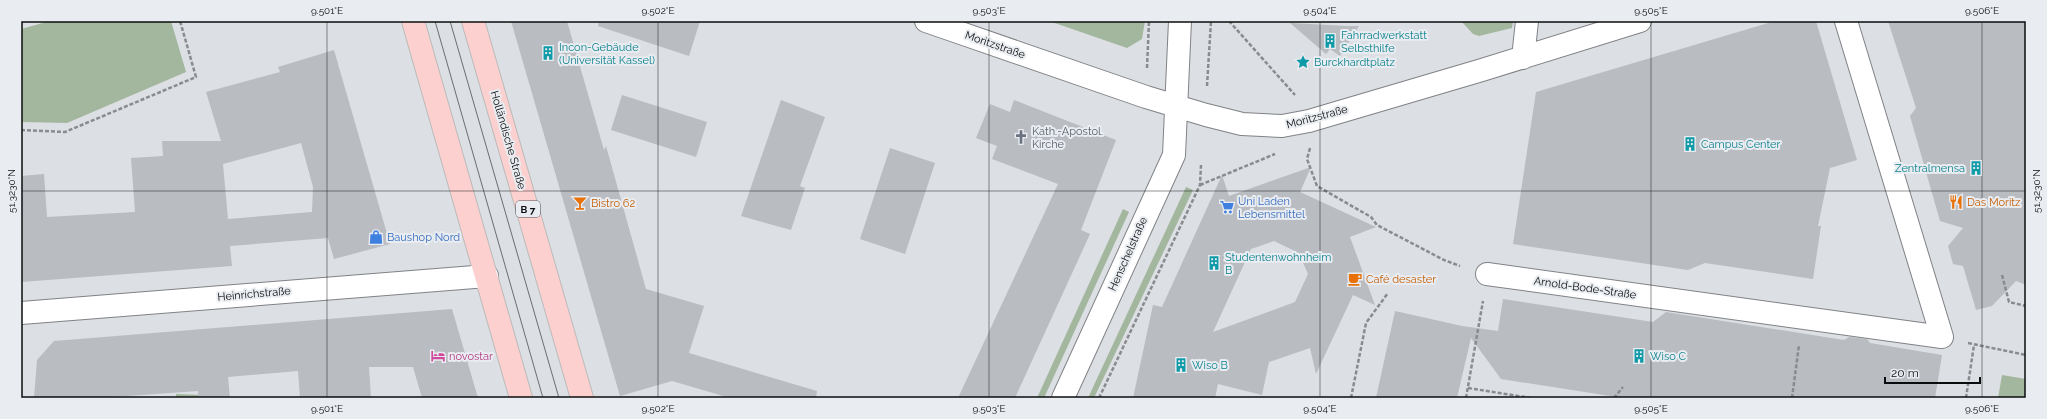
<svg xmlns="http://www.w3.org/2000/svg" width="2047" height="419" font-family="Raleway,sans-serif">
<rect width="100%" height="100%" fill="#dcdfe3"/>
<path fill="#a3b79e" d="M 50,21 L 171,21 L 186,72 L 67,123 L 21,122 L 21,29 Z
M 1049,21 L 1145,21 L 1142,39 L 1127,48 Z
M 1461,21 L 1513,21 L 1512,28 L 1479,36 L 1473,34 Z
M 1186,187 L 1193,190 L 1094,398 L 1088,398 Z
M 1123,209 L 1129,212 L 1044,398 L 1037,398 Z
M 2002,375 L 2026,379 L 2026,398 L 1998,398 Z
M 176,394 L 204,395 L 204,398 L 176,398 Z"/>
<path fill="#b9bcc0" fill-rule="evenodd" d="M 511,21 L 567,21 L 604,150 L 606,146 L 646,289 L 704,306 L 689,353 L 817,391 L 816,398 L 730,398 L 672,381 L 620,396 Z
M 599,21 L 700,21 L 689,56 L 598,26 Z
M 1775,21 L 1816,21 L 1857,160 L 1830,168 L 1818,226 L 1821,226 L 1813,279 L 1705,263 L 1688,270 L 1513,244 L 1536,92 Z
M 1888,21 L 2026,21 L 2026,285 L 2016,281 L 1992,306 L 1976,310 L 1963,266 L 1953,264 L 1948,246 L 1963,228 L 1940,221 L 1910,116 L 1916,108 Z
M 1290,23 L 1347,26 L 1359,26 L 1340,56 L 1330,49 L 1326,54 Z
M 334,50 L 390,244 L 334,259 L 328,238 L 230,246 L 232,266 L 21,282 L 21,176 L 44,174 L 47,217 L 135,212 L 131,158 L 163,156 L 162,141 L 221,141 L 206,92 L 280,72 L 278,67 ZM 301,143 L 313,187 L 312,212 L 228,219 L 223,164 Z
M 622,95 L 707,122 L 696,157 L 611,130 Z
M 781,100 L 825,117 L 800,186 L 805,188 L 791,230 L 741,216 Z
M 1014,100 L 1116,140 L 1081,230 L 1090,234 L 1015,398 L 958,398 L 1058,184 L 992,159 L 997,146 L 976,138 L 990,104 L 1010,112 Z
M 890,148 L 935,163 L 905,254 L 860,239 Z
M 1311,167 L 1300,192 L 1376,227 L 1350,237 L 1375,305 L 1353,295 L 1316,374 L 1310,348 L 1269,362 L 1262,395 L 1218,384 L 1215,398 L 1133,398 L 1153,305 L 1162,307 L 1222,175 L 1229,196 ZM 1274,241 L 1299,253 L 1308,274 L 1295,302 L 1213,332 L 1251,249 Z
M 1503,299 L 1653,322 L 1666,312 L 1844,340 L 1849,337 L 1867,339 L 1870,343 L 1942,355 L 1935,398 L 1623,398 L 1501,379 L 1471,338 L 1457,398 L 1376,398 L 1395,311 L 1462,326 L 1498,331 Z
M 452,309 L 478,398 L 422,398 L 413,367 L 369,367 L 371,398 L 300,398 L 298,371 L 228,377 L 230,398 L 198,398 L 198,391 L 99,398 L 34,398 L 37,360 L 54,341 Z"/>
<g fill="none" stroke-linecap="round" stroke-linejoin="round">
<defs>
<path id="minor" d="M 926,21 L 1146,97 L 1206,115 L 1242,124 L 1282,126 L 1309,121 L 1482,70 L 1640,21
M 1523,58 L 1527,21
M 1487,274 L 1942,337 L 1846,21
M 21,313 L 487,276
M 1063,398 L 1174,155 L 1180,21"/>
<path id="major" d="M 413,21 L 521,398
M 473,21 L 582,398"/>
</defs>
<use href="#minor" stroke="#808286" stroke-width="24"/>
<use href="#major" stroke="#bbb" stroke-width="24"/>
<path stroke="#898b8e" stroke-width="2.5" stroke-dasharray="4 2" stroke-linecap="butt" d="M 1229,21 L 1295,95
M 1147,68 L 1149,21
M 1207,86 L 1211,21
M 21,130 L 65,132 L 196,77 L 180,21
M 1310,148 L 1307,159 L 1317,186 L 1371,217 L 1377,225 L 1444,260 L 1460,266
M 1200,185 L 1275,154
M 2002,275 L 2009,302 L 2026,306
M 1968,343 L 2026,355
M 1468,388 L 1531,398
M 1099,398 L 1200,185 L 1201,165
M 1351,398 L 1366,323 L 1388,293
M 1466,398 L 1483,301
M 1614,398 L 1623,387
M 1792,398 L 1799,345
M 1966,398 L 1974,345"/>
<use href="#minor" stroke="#fff" stroke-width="22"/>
<use href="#major" stroke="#fcd0ce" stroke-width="22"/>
<path stroke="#6b6d6f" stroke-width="1" d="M 435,21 L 543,398
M 450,21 L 559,398"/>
</g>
<path fill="none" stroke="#0b0c0d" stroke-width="1" stroke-opacity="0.45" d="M 327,21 L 327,398M 658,21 L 658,398M 989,21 L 989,398M 1320,21 L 1320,398M 1651,21 L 1651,398M 1982,21 L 1982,398M 21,191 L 2026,191"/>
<defs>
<symbol id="building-bare" viewBox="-9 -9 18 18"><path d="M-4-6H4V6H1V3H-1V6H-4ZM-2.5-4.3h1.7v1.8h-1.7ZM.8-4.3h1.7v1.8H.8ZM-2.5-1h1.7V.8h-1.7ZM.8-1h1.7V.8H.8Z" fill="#0f9aa8" stroke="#e9ecf0" stroke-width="2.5" paint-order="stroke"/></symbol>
<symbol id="sight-bare" viewBox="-9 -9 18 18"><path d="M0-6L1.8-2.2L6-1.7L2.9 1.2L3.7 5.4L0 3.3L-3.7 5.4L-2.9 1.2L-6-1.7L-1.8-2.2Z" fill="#0f9aa8" stroke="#e9ecf0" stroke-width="2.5" paint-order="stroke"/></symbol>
<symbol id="church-bare" viewBox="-9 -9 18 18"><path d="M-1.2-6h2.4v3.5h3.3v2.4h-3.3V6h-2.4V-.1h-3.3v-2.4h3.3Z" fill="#6b7280" stroke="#e9ecf0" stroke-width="2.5" paint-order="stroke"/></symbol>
<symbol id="restaurant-bare" viewBox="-9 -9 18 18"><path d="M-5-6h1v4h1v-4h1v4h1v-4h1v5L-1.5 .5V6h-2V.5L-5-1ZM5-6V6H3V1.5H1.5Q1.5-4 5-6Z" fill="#e8710a" stroke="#e9ecf0" stroke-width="2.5" paint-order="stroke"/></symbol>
<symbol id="bar-bare" viewBox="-9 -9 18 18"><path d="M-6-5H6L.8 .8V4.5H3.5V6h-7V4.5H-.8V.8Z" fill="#e8710a" stroke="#e9ecf0" stroke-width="2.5" paint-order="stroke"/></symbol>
<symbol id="supermarket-bare" viewBox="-9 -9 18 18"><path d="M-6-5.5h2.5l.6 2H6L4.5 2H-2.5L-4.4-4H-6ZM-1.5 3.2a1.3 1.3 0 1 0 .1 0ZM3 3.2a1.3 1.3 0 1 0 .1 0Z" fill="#3f7fe0" stroke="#e9ecf0" stroke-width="2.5" paint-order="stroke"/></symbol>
<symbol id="shop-bare" viewBox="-9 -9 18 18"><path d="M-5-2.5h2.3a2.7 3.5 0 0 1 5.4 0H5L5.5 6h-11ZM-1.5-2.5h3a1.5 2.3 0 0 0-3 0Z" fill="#3f7fe0" stroke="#e9ecf0" stroke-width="2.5" paint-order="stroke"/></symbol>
<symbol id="cafe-bare" viewBox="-9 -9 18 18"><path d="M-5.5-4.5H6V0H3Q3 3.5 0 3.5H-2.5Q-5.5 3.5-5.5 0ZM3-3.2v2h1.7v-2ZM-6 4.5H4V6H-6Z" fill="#e8710a" stroke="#e9ecf0" stroke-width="2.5" paint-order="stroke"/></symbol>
<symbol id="hotel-bare" viewBox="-9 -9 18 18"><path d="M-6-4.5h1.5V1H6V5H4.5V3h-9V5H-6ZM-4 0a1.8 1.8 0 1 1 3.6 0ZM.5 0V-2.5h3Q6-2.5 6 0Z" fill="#d1479c" stroke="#e9ecf0" stroke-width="2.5" paint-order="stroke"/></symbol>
</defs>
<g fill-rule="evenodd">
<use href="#building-bare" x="1320" y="31" width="20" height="20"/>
<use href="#building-bare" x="538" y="43" width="20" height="20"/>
<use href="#sight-bare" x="1293" y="52" width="20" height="20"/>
<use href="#church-bare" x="1011" y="127" width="20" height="20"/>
<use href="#building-bare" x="1680" y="134" width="20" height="20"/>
<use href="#building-bare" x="1966" y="158" width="20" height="20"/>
<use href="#restaurant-bare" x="1946" y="192" width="20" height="20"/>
<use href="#bar-bare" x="570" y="193" width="20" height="20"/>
<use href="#supermarket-bare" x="1217" y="197" width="20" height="20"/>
<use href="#shop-bare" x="366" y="227" width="20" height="20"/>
<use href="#building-bare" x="1204" y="253" width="20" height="20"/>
<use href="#cafe-bare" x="1345" y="269" width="20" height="20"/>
<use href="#hotel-bare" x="428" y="346" width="20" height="20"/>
<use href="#building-bare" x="1629" y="346" width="20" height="20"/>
<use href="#building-bare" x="1171" y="355" width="20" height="20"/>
</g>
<g text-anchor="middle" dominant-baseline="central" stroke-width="4" stroke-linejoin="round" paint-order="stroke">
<rect fill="#e9ecf0" stroke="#4e4f51" stroke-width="1" x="516" y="201" width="24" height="16" rx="3"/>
<g font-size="10" font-weight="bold" fill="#0b0c0d">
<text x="528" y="209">B 7</text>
</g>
<g font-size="11" fill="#0d838f" stroke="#e9ecf0" text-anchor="start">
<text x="1341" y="35">Fahrradwerkstatt<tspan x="1341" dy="13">Selbsthilfe</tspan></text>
<text x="559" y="47">Incon-Gebäude<tspan x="559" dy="13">(Universität Kassel)</tspan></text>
<text x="1314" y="62">Burckhardtplatz</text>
<text x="1701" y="144">Campus Center</text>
<text x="1965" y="168" text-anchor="end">Zentralmensa</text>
<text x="1225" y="257">Studentenwohnheim<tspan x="1225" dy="13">B</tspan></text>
<text x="1650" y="356">Wiso C</text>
<text x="1192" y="365">Wiso B</text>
</g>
<g font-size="11" fill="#0b0c0d" stroke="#e9ecf0">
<text transform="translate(995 45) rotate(19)">Moritzstraße</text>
<text transform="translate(1317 117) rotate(-15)">Moritzstraße</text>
<text transform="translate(508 140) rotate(74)">Holländische Straße</text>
<text transform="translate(1128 254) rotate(-66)">Henschelstraße</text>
<text transform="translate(1585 288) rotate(8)">Arnold-Bode-Straße</text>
<text transform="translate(254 294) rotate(-5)">Heinrichstraße</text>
</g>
<g font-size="11" fill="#5b616d" stroke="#e9ecf0" text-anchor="start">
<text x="1032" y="131">Kath.-Apostol.<tspan x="1032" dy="13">Kirche</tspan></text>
</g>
<g font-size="11" fill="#366cbe" stroke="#e9ecf0" text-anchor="start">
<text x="1238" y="201">Uni Laden<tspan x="1238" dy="13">Lebensmittel</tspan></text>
<text x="387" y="237">Baushop Nord</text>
</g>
<g font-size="11" fill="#c56008" stroke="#e9ecf0" text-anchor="start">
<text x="1967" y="202">Das Moritz</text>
<text x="591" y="203">Bistro 62</text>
<text x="1366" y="279">Café desaster</text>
</g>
<g font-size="11" fill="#b23c85" stroke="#e9ecf0" text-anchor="start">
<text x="449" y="356">novostar</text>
</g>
</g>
<rect width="2047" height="419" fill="none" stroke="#e9ecf0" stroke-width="44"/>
<path d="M1885 377v6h95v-6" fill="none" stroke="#0b0c0d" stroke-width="2"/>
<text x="1891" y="377" font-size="12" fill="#0b0c0d" stroke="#e9ecf0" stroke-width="3" paint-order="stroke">20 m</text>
<rect x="22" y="22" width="2003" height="375" fill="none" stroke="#0b0c0d" stroke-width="1.5"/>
<g font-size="10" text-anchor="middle" fill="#0b0c0d">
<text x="327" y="14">9.501°E</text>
<text x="658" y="14">9.502°E</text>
<text x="989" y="14">9.503°E</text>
<text x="1320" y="14">9.504°E</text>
<text x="1651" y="14">9.505°E</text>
<text x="1982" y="14">9.506°E</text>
<text transform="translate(11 191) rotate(-90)" y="4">51.3230°N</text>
<text transform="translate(2036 191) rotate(-90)" y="4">51.3230°N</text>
<text x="327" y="412">9.501°E</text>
<text x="658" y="412">9.502°E</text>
<text x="989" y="412">9.503°E</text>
<text x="1320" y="412">9.504°E</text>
<text x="1651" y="412">9.505°E</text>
<text x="1982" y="412">9.506°E</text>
</g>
</svg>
